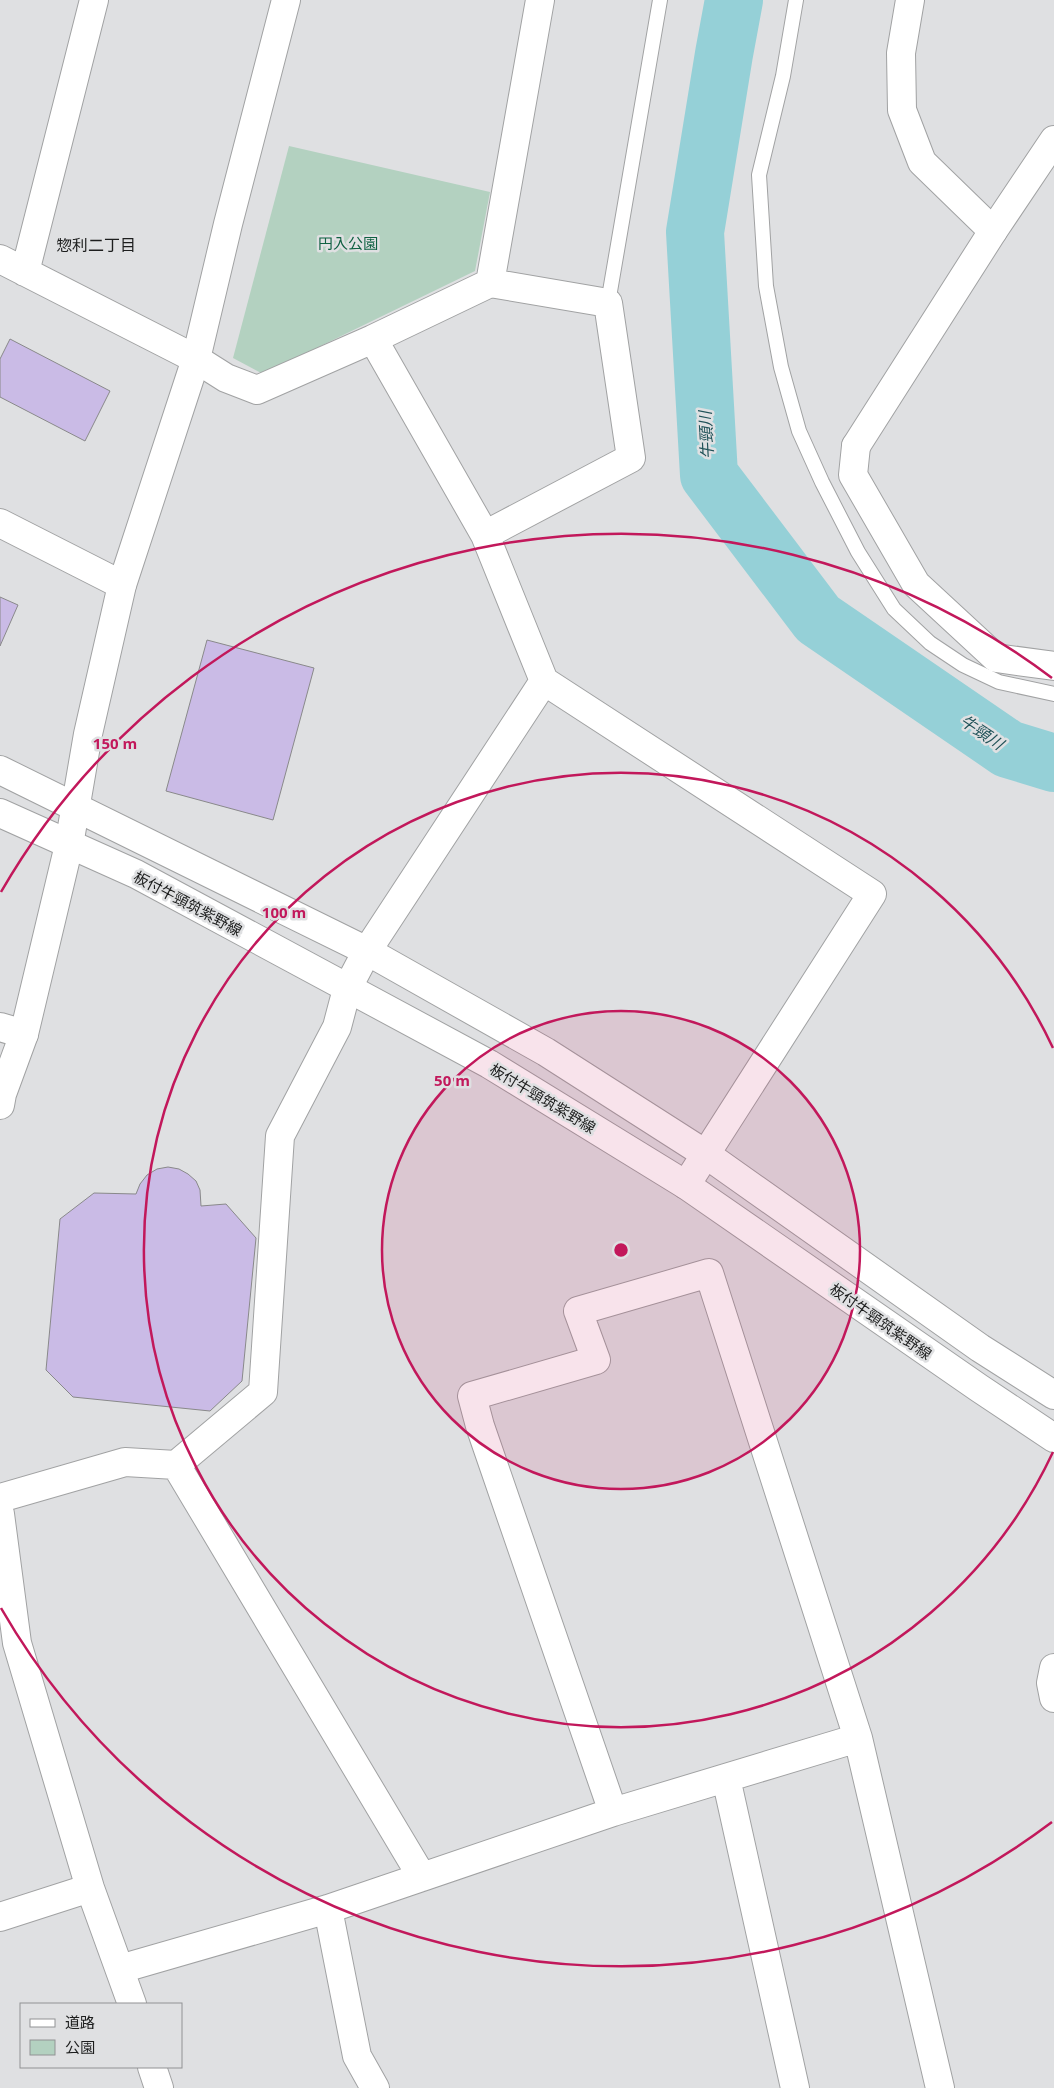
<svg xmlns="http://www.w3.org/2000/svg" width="1054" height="2088" font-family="'Open Sans','Noto Sans JP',sans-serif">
<rect width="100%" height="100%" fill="#dfe0e2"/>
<path fill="#b3d1c0" d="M 289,146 L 490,192 L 475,271 L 263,374 L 233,358 Z"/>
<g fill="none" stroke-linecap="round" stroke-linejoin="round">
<path stroke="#95d0d7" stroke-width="58" d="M 734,0 L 724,54 L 695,232 L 709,475 L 818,619 L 1008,749 L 1054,763"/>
</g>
<path fill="#cabbe6" stroke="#89898a" d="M 10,339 L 110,391 L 85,441 L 0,397 L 0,359 Z
M 0,597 L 18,605 L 0,646 Z
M 207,640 L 314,668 L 273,820 L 166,791 Z
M 168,1167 L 179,1169 L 188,1174 L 196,1181 L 200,1190 L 201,1206 L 226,1204 L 256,1238 L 242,1381 L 210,1411 L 73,1397 L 46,1370 L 60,1219 L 94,1193 L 136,1194 L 140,1184 L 147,1175 L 157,1169 Z"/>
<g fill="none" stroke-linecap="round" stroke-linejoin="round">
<defs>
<path id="service" d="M 796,0 L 783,76 L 759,175 L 766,286 L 781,367 L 799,431 L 822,482 L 858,552 L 894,609 L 930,643 L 963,665 L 999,682 L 1054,694
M 608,303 L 660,0"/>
<path id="minor" d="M 910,0 L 901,53 L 902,110 L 922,162 L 993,231
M 0,259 L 196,359 L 226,378 L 257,390 L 373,339 L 485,535 L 544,681
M 25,272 L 94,0
M 490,283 L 540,0
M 373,339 L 490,283 L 608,303 L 631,458 L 485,535
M 856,446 L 853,475 L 916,584 L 996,658 L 1054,666
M 0,523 L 122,585
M 0,1027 L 24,1034
M 176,1465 L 422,1877
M 0,1498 L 125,1462 L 176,1465 L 263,1392 L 280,1136 L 337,1027 L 347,989 L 367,951 L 544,681 L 872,894 L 686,1185
M 858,1738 L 940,2088
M 726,1778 L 795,2088
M 328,1909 L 357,2056 L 375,2088
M 120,1969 L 328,1909 L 613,1812 L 858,1738 L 709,1273 L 578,1311 L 596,1360 L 472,1396 L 480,1426 L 613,1812"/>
<path id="tertiary" d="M 856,446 L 993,231 L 1054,140
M 0,1105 L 2,1094 L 24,1034 L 69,845 L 88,734 L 122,585 L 196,359 L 228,224 L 286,0
M 0,1514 L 17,1643 L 90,1888 L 132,2004
M 1054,1668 L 1051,1683 L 1054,1698
M 0,1917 L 90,1888
M 152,2067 L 159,2088"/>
<path id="secondary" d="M 0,770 L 367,951 L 546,1052 L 707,1155 L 980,1348 L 1054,1395
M 0,813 L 136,874 L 489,1064 L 686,1185 L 979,1388 L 1054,1438"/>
</defs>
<use href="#service" stroke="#a1a2a3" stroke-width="16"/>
<use href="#minor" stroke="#a1a2a3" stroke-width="30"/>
<use href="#tertiary" stroke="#a1a2a3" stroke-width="30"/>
<use href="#secondary" stroke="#a1a2a3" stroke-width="30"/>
<use href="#service" stroke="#fff" stroke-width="14"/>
<use href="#minor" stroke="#fff" stroke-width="28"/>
<use href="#tertiary" stroke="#fff" stroke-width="28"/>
<use href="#secondary" stroke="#fff" stroke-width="28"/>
</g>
<circle cx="621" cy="1250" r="239" fill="#c2185b" fill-opacity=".12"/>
<g fill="none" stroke="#c2185b" stroke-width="2.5">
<circle cx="621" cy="1250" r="239"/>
<path d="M1053 1452A477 477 0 1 1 1053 1048"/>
<path d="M1052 1822A716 716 0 0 1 1 1608M1 892A716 716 0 0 1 1052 678"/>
</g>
<g text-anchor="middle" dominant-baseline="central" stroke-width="5" stroke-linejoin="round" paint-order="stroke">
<g font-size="15" fill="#0f6142" stroke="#dfe0e2">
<text x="348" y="243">円入公園</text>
</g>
<g font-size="15" fill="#1d1e1e" stroke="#dfe0e2">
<text transform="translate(188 903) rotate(28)">板付牛頸筑紫野線</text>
<text transform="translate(543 1098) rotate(31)">板付牛頸筑紫野線</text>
<text transform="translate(881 1321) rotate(35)">板付牛頸筑紫野線</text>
</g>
<g font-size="16" fill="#1d1e1e" stroke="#dfe0e2">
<text x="96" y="245">惣利二丁目</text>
</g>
<g font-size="16" font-style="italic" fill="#205258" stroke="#dfe0e2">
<text transform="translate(706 435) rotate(-93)">牛頸川</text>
<text transform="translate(982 732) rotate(34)">牛頸川</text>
</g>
</g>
<circle cx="621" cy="1250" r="8" fill="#c2185b" stroke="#dfe0e2" stroke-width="2.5"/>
<g font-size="15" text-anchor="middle" font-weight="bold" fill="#c2185b" stroke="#dfe0e2" stroke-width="5" stroke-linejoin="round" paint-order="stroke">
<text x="115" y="749">150 m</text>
<text x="284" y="918">100 m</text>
<text x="452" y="1086">50 m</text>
</g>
<rect x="20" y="2003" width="162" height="65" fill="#dfe0e2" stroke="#919294"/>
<rect x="30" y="2019" width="25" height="8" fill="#ffffff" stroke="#919294"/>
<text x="65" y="2028" font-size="15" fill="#1d1e1e">道路</text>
<rect x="30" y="2040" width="25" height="15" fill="#b3d1c0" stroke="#919294"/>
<text x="65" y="2053" font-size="15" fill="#1d1e1e">公園</text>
</svg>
